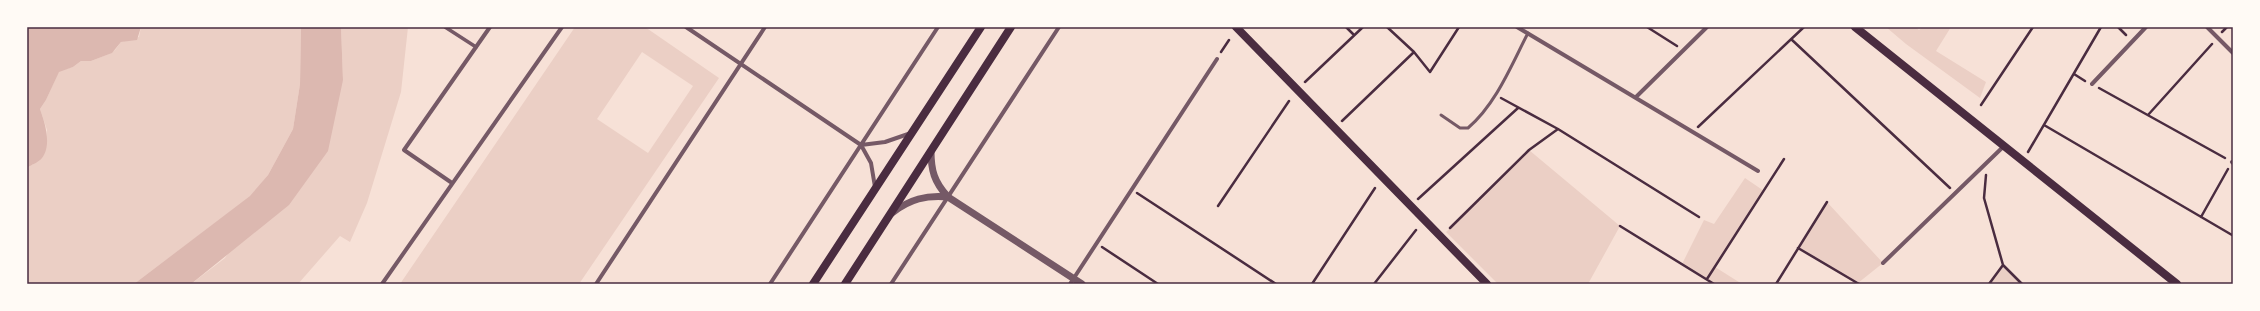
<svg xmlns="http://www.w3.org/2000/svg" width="2260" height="311" font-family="'Public Sans',sans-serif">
<rect width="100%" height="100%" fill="#f7e1d7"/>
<path fill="#ebcfc5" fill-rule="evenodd" d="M 141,27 L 301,27 L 300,84 L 293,129 L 268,175 L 251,196 L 134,284 L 27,284 L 27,168 L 38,161 L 46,144 L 47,130 L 40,109 L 46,100 L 59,71 L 73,67 L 81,61 L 91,61 L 109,54 L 115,50 L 121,42 L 139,37 Z
M 341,27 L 408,27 L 401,92 L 367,203 L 350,242 L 340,236 L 298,284 L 191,284 L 225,258 L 343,80 Z
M 575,27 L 645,27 L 719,78 L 579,284 L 400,284 ZM 642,52 L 693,86 L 648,153 L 597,119 Z
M 1886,27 L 1916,27 L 1919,30 L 1922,27 L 1951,27 L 1936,51 L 1986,82 L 1980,98 L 1906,44 Z
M 1529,150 L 1620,226 L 1588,284 L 1498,284 L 1446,232 Z
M 1745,178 L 1764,191 L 1715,267 L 1742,284 L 1714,284 L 1682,264 L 1704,220 L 1714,224 Z
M 1827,202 L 1883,263 L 1858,283 L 1798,248 Z
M 2003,265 L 2022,284 L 1989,284 Z"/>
<path fill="#dcb8b0" d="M 27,27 L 141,27 L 137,40 L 121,42 L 112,53 L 91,61 L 81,61 L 73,67 L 59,72 L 46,100 L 40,109 C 45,123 52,145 42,158 C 39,162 31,165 27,168 Z
M 301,27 L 341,27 L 343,80 L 328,151 L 289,205 L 191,284 L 134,284 L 250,196 L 268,175 L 293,129 L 300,84 Z"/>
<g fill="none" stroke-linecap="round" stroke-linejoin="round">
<path stroke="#4a2c40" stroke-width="2.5" d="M 1346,27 L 1354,35
M 1387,27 L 1414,52 L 1430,72 L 1459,27
M 1647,27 L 1677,46
M 2118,27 L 2126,35
M 2222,32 L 2227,27
M 1791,39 L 1950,188
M 1221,52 L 1229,40
M 2074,74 L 2085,81
M 1305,82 L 1363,27
M 2099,88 L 2225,158
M 1501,98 L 1558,129 L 1699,217
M 1981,105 L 2033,27
M 2148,115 L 2212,44
M 1342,121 L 1414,52
M 2044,125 L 2232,235
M 1698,127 L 1804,27
M 2028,152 L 2101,27
M 1986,175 L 1984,198 L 2003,265 L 2022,284
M 1137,193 L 1276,284
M 1418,199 L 1518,108
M 1218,206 L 1289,101
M 2201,217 L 2228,169
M 1620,226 L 1714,284
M 1450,228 L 1529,150 L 1558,129
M 1102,247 L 1158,284
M 1798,248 L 1859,284
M 1707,279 L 1784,159
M 1312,284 L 1375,188
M 1374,284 L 1416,230
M 1776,284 L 1827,202
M 1989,284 L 2003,265"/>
<path stroke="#755966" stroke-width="3" d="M 1441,115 L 1460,128 L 1468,128 C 1496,104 1511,66 1528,33"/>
<path stroke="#755966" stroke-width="3.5" d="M 445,27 L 476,47"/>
<path stroke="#755966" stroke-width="4" d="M 686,27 L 861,145 L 871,163 L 875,187
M 1517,27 L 1758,171
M 2207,27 L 2233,53
M 2092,84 L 2146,27
M 1636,97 L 1707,27
M 861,145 L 885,142 L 911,133
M 2232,162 L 2233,163
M 452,183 L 404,150 L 490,27
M 1883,263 L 2004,146
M 382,284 L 562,27
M 596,284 L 765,27
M 770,284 L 938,27
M 891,284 L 1059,27
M 1070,284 L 1217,59"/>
<path stroke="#755966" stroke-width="7" d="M 931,151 C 931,170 934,182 948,197 L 1082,284
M 892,213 C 910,199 926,195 948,197"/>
<path stroke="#4a2c40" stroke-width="8" d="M 1236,27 L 1487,284
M 1855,27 L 2177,284
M 813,284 L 981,27
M 845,284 L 1011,27"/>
</g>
<rect width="2260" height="311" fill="none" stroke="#fffaf5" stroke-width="56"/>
<rect x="28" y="28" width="2204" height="255" fill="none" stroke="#4a2c40" stroke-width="1.5"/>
</svg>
